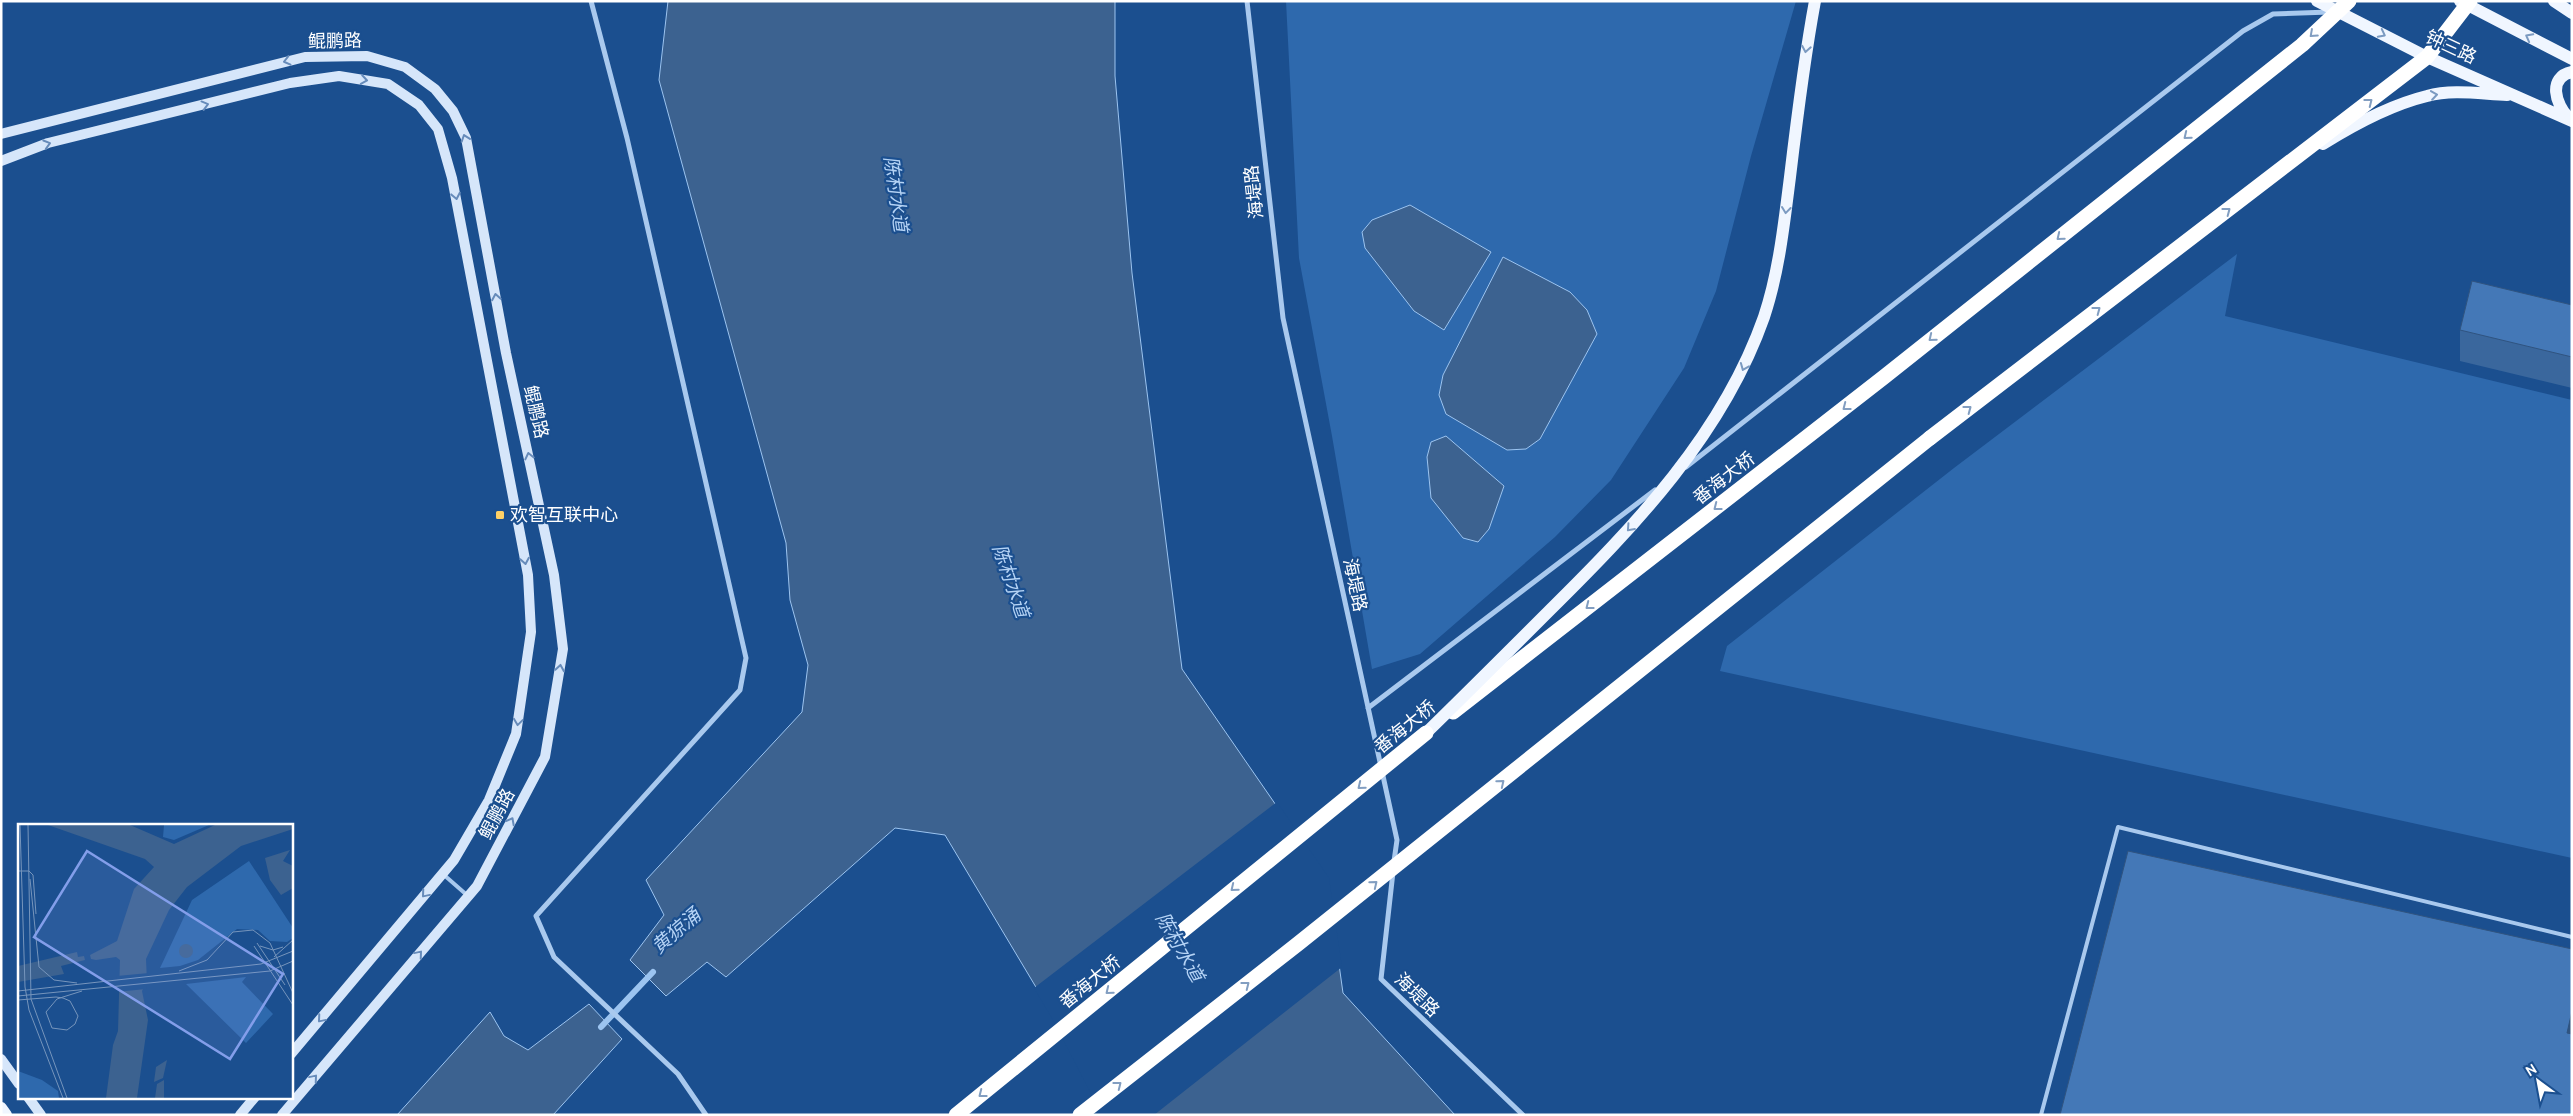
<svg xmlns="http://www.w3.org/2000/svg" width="2573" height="1116" font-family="Cabin,'Noto Sans SC',sans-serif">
<rect width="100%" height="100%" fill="#1b4f8f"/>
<path fill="#2e69ad" d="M 1286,1 L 1796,1 L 1751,156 L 1716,291 L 1684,368 L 1611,480 L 1555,537 L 1420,654 L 1372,669 L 1332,436 L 1299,258 Z
M 2237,254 L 2225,316 L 2572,400 L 2572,858 L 1720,671 L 1727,646 L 1954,468 Z"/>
<path fill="#3c6290" stroke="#9cc4f0" d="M 668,1 L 1115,1 L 1115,76 L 1132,273 L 1182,669 L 1327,879 L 1343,993 L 1455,1115 L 1105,1115 L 1055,1019 L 945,835 L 895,828 L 726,977 L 707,962 L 666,996 L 630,960 L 664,915 L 646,880 L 802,712 L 808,665 L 790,600 L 786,543 L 659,80 Z
M 1410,205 L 1491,252 L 1444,330 L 1414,311 L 1365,248 L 1362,232 L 1372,220 Z
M 1503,257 L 1570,292 L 1587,310 L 1597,334 L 1540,439 L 1526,449 L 1507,450 L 1446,414 L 1439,395 L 1443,375 Z
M 1446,436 L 1504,486 L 1489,529 L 1478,542 L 1463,538 L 1431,498 L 1427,457 L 1431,442 Z
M 589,1004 L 622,1039 L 553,1115 L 397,1115 L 490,1012 L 504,1036 L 528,1050 Z"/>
<path fill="#1b4f8f" d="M 1277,802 L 1329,878 L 1342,967 L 1154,1115 L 1102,1115 L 1053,1020 L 1034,988 Z"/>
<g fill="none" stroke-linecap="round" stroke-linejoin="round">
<path stroke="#9cc4f0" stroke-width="6" d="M 601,1027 L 653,972"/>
<path stroke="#a9c9ee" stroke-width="4" d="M 444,875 L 468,896
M 2041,1115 L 2118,827 L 2572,937"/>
<path stroke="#a9c9ee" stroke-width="5" d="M 591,1 L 627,138 L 746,658 L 740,690 L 536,916 L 554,957 L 678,1074 L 706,1115
M 1247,1 L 1283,318 L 1397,840 L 1394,861
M 1686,467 L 2243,31 L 2273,14 L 2330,12
M 1368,708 L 1655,490
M 1393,872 L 1381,979 L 1523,1115"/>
<path stroke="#d6e6fa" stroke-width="10" d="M 1,134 L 305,57 L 367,56 L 405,67 L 435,89 L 453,111 L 466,138 L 506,353 L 554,575 L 563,649 L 545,757 L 477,886 L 282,1115
M 1,161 L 48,143 L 290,83 L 339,76 L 388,84 L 419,105 L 438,129 L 452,178 L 528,575 L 531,632 L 516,734 L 489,800 L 454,860 L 291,1054
M 1,1059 L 19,1084
M 28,1097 L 41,1115
M 240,1115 L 255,1097"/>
<path stroke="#f0f6ff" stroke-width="12" d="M 2317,1 L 2427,57 L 2572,121
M 2460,1 L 2572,59
M 2554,1 L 2572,13
M 2568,117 C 2556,105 2547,77 2572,72
M 2323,144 C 2355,124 2390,105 2427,96 C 2452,89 2481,94 2507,95
M 1,1108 L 6,1115"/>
<path stroke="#fff" stroke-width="15" d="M 1930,438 L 2427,57 L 2470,1
M 1453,712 L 1884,377 L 2302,45 L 2349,1"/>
<path stroke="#f0f6ff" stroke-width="12" d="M 1426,733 C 1467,693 1508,652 1549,611 C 1635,526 1723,434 1764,317 C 1779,272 1784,224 1790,177 C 1797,118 1804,60 1815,1"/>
<path stroke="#fff" stroke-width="15" d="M 956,1115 L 1426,733
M 1080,1115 L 1299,943 L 1930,438"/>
</g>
<path fill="#3a679d" d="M 2572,305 L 2572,388 L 2460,361 L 2460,330 Z"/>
<path fill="#305480" d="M 2572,1011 L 2572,1027 L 2567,1049 L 2567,1033 Z"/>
<path fill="#4478b7" stroke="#305480" d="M 2472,281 L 2572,305 L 2572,357 L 2460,330 Z
M 2128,851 L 2572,949 L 2572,1011 L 2567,1033 L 2572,1034 L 2572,1115 L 2060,1115 Z"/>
<defs><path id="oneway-chevron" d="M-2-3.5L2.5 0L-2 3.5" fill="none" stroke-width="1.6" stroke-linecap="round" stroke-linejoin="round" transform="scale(1.25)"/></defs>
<g stroke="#829ec1">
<use href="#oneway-chevron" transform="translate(2313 34) rotate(138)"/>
<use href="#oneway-chevron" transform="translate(2369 102) rotate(-38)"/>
<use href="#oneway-chevron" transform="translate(2187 136) rotate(141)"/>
<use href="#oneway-chevron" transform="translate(2227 211) rotate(-37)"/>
<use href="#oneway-chevron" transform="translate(2060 237) rotate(141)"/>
<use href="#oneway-chevron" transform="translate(2097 310) rotate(-37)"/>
<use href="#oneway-chevron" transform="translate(1932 338) rotate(141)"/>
<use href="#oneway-chevron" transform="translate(1846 407) rotate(142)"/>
<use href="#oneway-chevron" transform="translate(1968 409) rotate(-37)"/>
<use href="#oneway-chevron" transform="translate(1717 507) rotate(142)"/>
<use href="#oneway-chevron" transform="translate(1589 606) rotate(142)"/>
<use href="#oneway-chevron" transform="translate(1501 783) rotate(-39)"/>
<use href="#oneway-chevron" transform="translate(1361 786) rotate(141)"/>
<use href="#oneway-chevron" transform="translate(1374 884) rotate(-39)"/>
<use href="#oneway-chevron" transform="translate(1234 888) rotate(141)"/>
<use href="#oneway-chevron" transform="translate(1246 985) rotate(-38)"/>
<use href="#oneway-chevron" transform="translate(1109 991) rotate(141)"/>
<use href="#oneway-chevron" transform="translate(1118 1085) rotate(-38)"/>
<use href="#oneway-chevron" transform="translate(982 1094) rotate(142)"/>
</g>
<g stroke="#7b9ac1">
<use href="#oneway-chevron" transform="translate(2382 34) rotate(27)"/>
<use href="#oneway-chevron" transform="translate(2529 37) rotate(-152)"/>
<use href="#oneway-chevron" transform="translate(1806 49) rotate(100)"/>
<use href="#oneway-chevron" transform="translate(2434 95) rotate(-8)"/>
<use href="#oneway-chevron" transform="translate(1786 210) rotate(97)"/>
<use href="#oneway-chevron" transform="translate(1744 367) rotate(112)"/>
<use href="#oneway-chevron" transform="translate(1630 528) rotate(132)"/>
</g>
<g stroke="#668bba">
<use href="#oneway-chevron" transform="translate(287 61) rotate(166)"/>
<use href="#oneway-chevron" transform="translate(364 80) rotate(9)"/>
<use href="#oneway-chevron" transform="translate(205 105) rotate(-15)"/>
<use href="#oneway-chevron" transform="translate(465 138) rotate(-109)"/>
<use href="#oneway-chevron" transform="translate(47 144) rotate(-17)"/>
<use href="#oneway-chevron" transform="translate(456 196) rotate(79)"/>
<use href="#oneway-chevron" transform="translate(496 297) rotate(-100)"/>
<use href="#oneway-chevron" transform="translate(529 456) rotate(-103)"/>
<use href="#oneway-chevron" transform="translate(525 561) rotate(80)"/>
<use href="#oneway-chevron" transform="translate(560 668) rotate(-81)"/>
<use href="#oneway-chevron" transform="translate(518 722) rotate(98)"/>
<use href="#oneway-chevron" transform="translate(511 821) rotate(-62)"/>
<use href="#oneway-chevron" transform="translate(425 894) rotate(130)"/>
<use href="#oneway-chevron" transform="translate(419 954) rotate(-50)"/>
<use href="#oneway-chevron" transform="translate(321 1019) rotate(130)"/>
<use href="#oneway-chevron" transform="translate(314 1078) rotate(-50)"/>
</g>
<rect fill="#ffd166" stroke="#1b4f8f" stroke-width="2" x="495" y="510" width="10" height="10" rx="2.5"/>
<g text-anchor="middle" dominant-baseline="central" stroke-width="4.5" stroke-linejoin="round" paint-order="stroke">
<g font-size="18" fill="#fff" stroke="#1b4f8f">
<text transform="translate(335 41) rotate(-1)">鲲鹏路</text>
<text transform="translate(2451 47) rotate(25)">钟三路</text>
<text transform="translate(1254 192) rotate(-96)">海堤路</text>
<text transform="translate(536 412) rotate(77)">鲲鹏路</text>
<text transform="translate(1724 478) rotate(-38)">番海大桥</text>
<text transform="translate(1355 585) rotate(78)">海堤路</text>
<text transform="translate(1405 727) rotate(-39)">番海大桥</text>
<text transform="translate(497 814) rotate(-62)">鲲鹏路</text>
<text transform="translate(1090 982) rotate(-39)">番海大桥</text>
<text transform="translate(1417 995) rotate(44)">海堤路</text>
</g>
<g font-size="18" fill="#fff" stroke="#1b4f8f" text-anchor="start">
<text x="510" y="515">欢智互联中心</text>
</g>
<g font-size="19" font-style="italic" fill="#b5d3f5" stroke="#1b4f8f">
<text transform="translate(896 194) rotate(82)">陈村水道</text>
<text transform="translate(1011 581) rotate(71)">陈村水道</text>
<text transform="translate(676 931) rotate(-41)">黄猄涌</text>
<text transform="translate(1180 947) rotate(60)">陈村水道</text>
</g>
</g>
<g transform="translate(18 824)">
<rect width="275" height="275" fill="#1b4f8f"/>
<path d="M 146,1 L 191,1 L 156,16 L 145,13 ZM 231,37 L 275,104 L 275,114 L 269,118 L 252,117 L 240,106 L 219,105 L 180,136 L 162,142 L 142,144 L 174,76 ZM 228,153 L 224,158 L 255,190 L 228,219 L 168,160 ZM 0,247 L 24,256 L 40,267 L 41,274 L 0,274 Z" fill="#2e69ad"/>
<path d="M 30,1 L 112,1 L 156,20 L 197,1 L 275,1 L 275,5 L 223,22 L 169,63 L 151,86 L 128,135 L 129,158 L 124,167 L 130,196 L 119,274 L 88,274 L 95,221 L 100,207 L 102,136 L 98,133 L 78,136 L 73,135 L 72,131 L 99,117 L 116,65 L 136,43 L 127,35 ZM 272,26 L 265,37 L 275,42 L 275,64 L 263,71 L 252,56 L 247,34 ZM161 127a7 7 0 1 1 14 0a7 7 0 1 1-14 0ZM 59,128 L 60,133 L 66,132 L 67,136 L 43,142 L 46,150 L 0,158 L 0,142 ZM 149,236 L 145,254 L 136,258 L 138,243 ZM 146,256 L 146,274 L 137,274 L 139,260 Z" fill="#3c6290"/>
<path d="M 131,149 L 128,165 L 98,168 L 99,152 Z" fill="#1b4f8f"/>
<path fill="none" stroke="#7695bc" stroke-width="1" d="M 2,1 L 7,163 L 11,186 L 45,274M 10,1 L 13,175 L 49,274M 0,47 L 11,47 L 15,51 L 18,90M 12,55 L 21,143 L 36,156 L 59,159M 239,119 L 267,161M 236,122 L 275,181M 242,122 L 255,126 L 265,123M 256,133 L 275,116M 161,147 L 189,136 L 215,108 L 235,106 L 252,119 L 275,169M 0,167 L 243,140 L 275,127M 0,172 L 252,147 L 275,137M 0,176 L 38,173 L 45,174 L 52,177 L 60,192 L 57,200 L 49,206 L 34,204 L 28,188 L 39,175 L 45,173 L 64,167"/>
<path fill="#839eea" fill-opacity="0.15" stroke="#839eea" stroke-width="2.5" d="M 69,27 L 265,150 L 212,235 L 16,113 Z"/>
<rect width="275" height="275" fill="none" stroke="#fff" stroke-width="2.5"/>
</g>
<rect width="2573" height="1116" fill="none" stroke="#ffffff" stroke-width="5"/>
<g transform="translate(2538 1081) rotate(328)" stroke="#1b4f8f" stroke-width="4" paint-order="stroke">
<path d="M0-4L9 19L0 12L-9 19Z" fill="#ffffff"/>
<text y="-8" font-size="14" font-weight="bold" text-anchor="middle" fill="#ffffff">N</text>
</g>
</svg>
